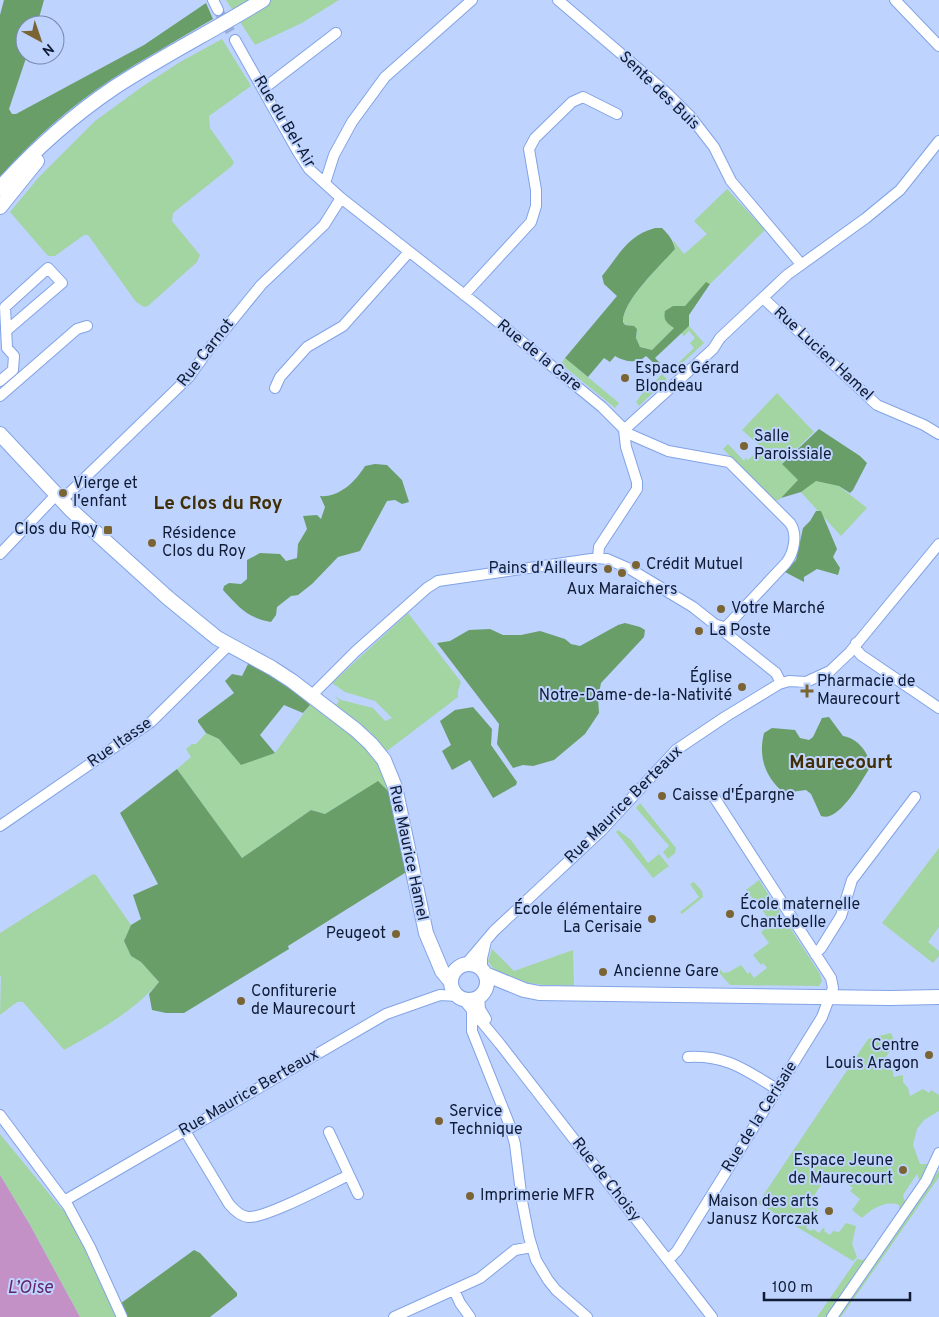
<svg xmlns="http://www.w3.org/2000/svg" width="939" height="1317" font-family="Overpass,sans-serif">
<rect width="100%" height="100%" fill="#bed3fe"/>
<path fill="#a3d5a2" d="M 226,0 L 339,0 L 302,23 L 255,45 Z
M 222,39 L 251,86 L 209,116 L 210,128 L 234,162 L 232,166 L 173,213 L 172,221 L 200,255 L 197,262 L 148,306 L 144,307 L 136,302 L 88,235 L 84,235 L 55,256 L 48,256 L 10,212 L 39,177 L 95,121 L 143,86 L 180,62 Z
M 727,189 L 765,230 L 710,284 L 706,283 L 685,306 L 681,307 L 669,324 L 675,327 L 652,350 L 640,347 L 636,338 L 637,333 L 630,325 L 625,325 C 614,309 664,262 675,249 L 673,240 L 684,254 L 707,234 L 694,221 Z
M 689,326 L 704,343 L 675,370 L 673,368 L 694,348 L 690,343 L 695,338 L 689,331 L 684,336 L 681,333 Z
M 565,358 L 619,403 L 615,408 L 561,364 Z
M 662,374 L 667,379 L 639,406 L 636,402 L 641,395 Z
M 777,393 L 814,432 L 782,463 L 799,480 L 779,500 L 774,501 L 723,449 L 728,444 L 744,461 L 746,458 L 748,460 L 758,451 L 756,448 L 759,445 L 742,430 Z
M 817,469 L 867,508 L 841,536 L 798,489 Z
M 408,613 L 461,682 L 458,691 L 458,697 L 387,751 L 370,732 L 336,705 L 339,701 L 335,696 L 341,700 L 373,708 L 385,721 L 392,718 L 375,701 L 345,692 L 332,683 Z
M 310,705 L 359,741 L 377,761 L 390,793 L 377,782 L 325,814 L 311,810 L 242,858 L 177,769 L 191,757 L 186,749 L 192,744 L 196,744 L 206,733 L 219,739 L 241,764 L 275,753 Z
M 640,803 L 676,848 L 675,853 L 668,859 L 663,852 L 669,846 L 636,808 Z
M 618,830 L 631,840 L 648,863 L 659,854 L 669,866 L 653,878 L 616,832 Z
M 939,848 L 939,927 L 928,942 L 939,951 L 939,956 L 933,963 L 882,923 Z
M 93,874 L 96,875 L 131,925 L 124,941 L 131,956 L 141,962 L 159,982 C 133,1012 98,1031 64,1050 L 23,1002 L 17,1002 L 0,1015 L 1,977 L 0,976 L 0,933 Z
M 759,880 L 820,974 L 822,981 L 819,986 L 730,985 L 715,968 L 718,966 L 723,973 L 729,972 L 741,965 L 748,974 L 750,972 L 754,978 L 767,968 L 763,963 L 761,965 L 753,955 L 769,943 L 761,932 L 772,923 L 746,890 Z
M 694,882 L 702,891 L 703,897 L 682,914 L 680,912 L 699,897 L 690,884 Z
M 492,949 L 514,971 L 573,950 L 574,986 C 550,985 501,987 488,961 Z
M 891,1033 L 895,1043 L 884,1060 L 891,1064 L 894,1077 L 903,1075 L 903,1082 L 908,1088 L 910,1096 L 923,1089 L 929,1093 L 931,1090 L 939,1095 L 939,1111 L 924,1120 L 917,1129 L 913,1145 L 920,1164 L 933,1164 L 921,1185 L 917,1174 L 903,1195 L 906,1205 L 899,1212 L 899,1205 C 886,1200 871,1209 862,1218 L 852,1210 L 860,1199 L 850,1191 L 853,1188 L 830,1172 L 809,1203 L 818,1210 L 806,1228 L 811,1231 L 813,1229 L 819,1233 L 823,1228 L 825,1229 L 824,1231 L 830,1235 L 833,1231 L 839,1232 L 846,1223 L 856,1226 L 852,1244 L 857,1257 L 853,1261 L 758,1203 L 868,1039 Z
M 0,1134 L 60,1207 L 70,1216 L 117,1317 L 80,1317 L 30,1225 L 0,1175 Z
M 939,1170 L 939,1177 L 841,1317 L 837,1317 Z
M 869,1257 L 828,1317 L 817,1317 L 857,1259 L 862,1260 Z"/>
<path fill="#699e69" d="M 4,0 L 44,0 L 37,25 L 25,25 L 25,55 L 27,55 L 9,109 L 12,114 L 16,114 L 144,45 L 206,3 L 213,19 C 179,39 145,58 112,79 C 71,106 32,140 0,177 L 0,15 Z
M 655,228 L 662,228 C 669,235 673,240 675,249 C 661,265 622,301 623,322 L 625,325 L 634,326 L 637,329 L 636,338 L 640,347 L 652,350 L 674,328 C 667,323 663,321 665,311 L 673,306 L 685,306 L 706,282 L 710,284 L 689,315 L 689,326 L 655,358 L 660,363 L 657,366 L 646,356 C 637,364 625,362 615,356 L 610,362 L 604,358 L 588,377 L 565,358 L 617,296 L 604,284 L 602,276 C 619,256 626,236 655,228 Z
M 819,429 L 860,456 L 867,463 L 853,490 L 850,493 L 839,486 L 816,481 L 801,492 L 781,498 L 798,480 L 782,464 Z
M 375,464 L 387,465 L 402,480 L 409,502 L 402,504 L 395,500 L 387,501 L 360,551 L 338,557 L 312,584 L 298,595 L 291,596 L 277,607 L 276,615 L 271,622 C 247,618 239,607 223,590 L 224,586 L 229,583 L 241,584 L 247,579 L 247,560 L 260,553 L 280,554 L 286,561 L 297,558 L 298,544 L 307,529 L 303,516 L 317,515 L 321,519 L 325,507 L 320,496 C 339,498 356,481 365,466 Z
M 816,511 L 821,511 L 837,549 L 833,557 L 840,568 L 838,575 L 817,569 L 804,577 L 804,582 L 785,572 L 796,560 L 803,528 L 810,521 Z
M 625,623 L 640,627 L 645,630 L 644,637 L 601,683 L 598,698 L 599,713 L 585,734 L 554,760 L 533,766 L 523,765 L 513,768 L 497,744 L 499,724 L 437,643 L 450,641 L 469,630 L 490,629 L 503,635 L 521,635 L 540,631 L 565,639 L 571,644 L 580,646 L 618,625 Z
M 249,662 L 285,683 L 310,705 L 303,713 L 284,705 L 260,735 L 275,753 L 241,765 L 219,739 L 206,733 L 198,722 L 198,720 L 234,693 L 225,681 L 232,674 L 242,676 Z
M 473,707 L 492,729 L 491,745 L 517,782 L 516,785 L 493,798 L 470,760 L 452,770 L 442,751 L 451,745 L 440,721 L 455,710 Z
M 829,717 L 843,736 C 857,738 872,754 869,769 C 861,782 838,823 821,816 L 811,794 L 806,790 L 784,793 C 765,777 758,757 764,733 L 772,728 L 795,730 L 800,738 L 809,740 L 813,737 L 822,718 Z
M 177,769 L 242,858 L 311,810 L 325,814 L 378,781 L 390,793 L 408,871 L 288,946 L 289,949 L 184,1013 L 166,1013 L 152,1010 L 149,994 L 159,982 L 141,962 L 131,956 L 124,941 L 131,925 L 141,919 L 133,895 L 158,884 L 120,813 Z
M 194,1250 L 200,1253 L 237,1293 L 237,1296 L 210,1317 L 122,1317 L 117,1306 Z"/>
<path fill="#c491c7" d="M 0,1175 L 30,1225 L 80,1317 L 0,1317 Z"/>
<g fill="none" stroke-linecap="round" stroke-linejoin="round">
<path stroke="#9baed6" stroke-width="10" stroke-dasharray="10 5" stroke-linecap="butt" d="M 218,10 L 235,40"/>
<defs>
<path id="minor" d="M 213,0 L 218,10
M 558,0 L 667,93 L 690,116 L 714,147 L 731,181 L 801,264
M 895,0 L 939,46
M 235,40 L 298,152 L 309,169 L 341,198 L 476,304 L 602,407 L 629,434 L 668,451 L 729,462 L 790,523 C 798,534 794,553 786,563 L 727,626 L 723,627 L 717,625
M 263,89 L 336,33
M 325,183 L 334,155 L 352,122 L 385,77 L 472,0
M 464,295 L 531,222 L 536,206 L 536,190 L 529,149 L 535,138 L 572,102 L 583,97 L 617,114
M 763,298 L 877,405 L 924,425 L 939,434
M 0,381 L 13,370 L 14,356 L 7,348 L 5,307 L 48,268 L 62,283 L 6,331
M 275,388 L 280,377 L 307,347 L 343,326 L 409,252
M 0,396 L 77,329 L 87,326
M 624,430 L 713,349 L 720,338 L 787,275 L 866,218 L 900,190 L 939,141
M 62,500 L 189,377 L 209,349 L 261,285 L 324,225 L 341,198
M 0,554 L 56,495
M 598,558 L 599,547 L 637,489 L 637,482 L 626,447 L 624,430
M 856,643 L 856,649 L 861,655 L 939,708
M 311,696 L 356,651 L 427,588 L 438,581 L 598,558 L 607,559 L 630,569 L 693,607 L 776,673 L 781,683
M 0,826 L 151,722 L 229,645
M 815,954 L 821,948 L 841,916 L 852,880 L 915,797
M 466,964 L 494,931 L 602,830 L 676,750 L 725,717 L 779,684 L 789,681 L 806,682 L 830,671 L 850,652 L 939,544
M 482,969 L 482,958 L 486,941
M 479,996 L 480,1009 L 486,1019
M 462,998 L 500,1044 L 712,1317
M 472,1010 L 472,1031 L 510,1126 L 515,1144 L 522,1201 L 529,1237 L 536,1260 L 548,1280 L 556,1290 L 587,1317
M 688,1057 C 727,1055 745,1070 777,1089
M 0,1115 L 68,1206 L 90,1247 L 122,1317
M 185,1131 L 229,1204 C 234,1210 240,1216 248,1217 C 265,1219 330,1184 349,1175
M 329,1132 L 358,1194
M 64,1201 L 386,1014 L 440,995 L 458,996
M 668,1260 L 677,1251 L 822,1017 L 833,988 L 831,978 L 714,797
M 454,1290 L 460,1303 L 470,1317
M 394,1317 L 480,1278 L 515,1250 L 532,1247
M 832,1317 L 926,1181 L 939,1153"/>
<path id="secondary" d="M 0,188 C 34,150 72,116 115,87 C 163,56 214,30 263,0
M 0,207 L 37,161
M 0,434 L 71,510 L 168,598 L 217,638 L 272,668 L 292,681 L 356,730 L 371,744 L 384,760 L 395,787 L 426,933 L 442,971 L 451,982
M451 982a18 18 0 1 1 36 0a18 18 0 1 1-36 0Z
M 485,974 L 524,990 L 539,993 L 890,998 L 939,997"/>
</defs>
<use href="#minor" stroke="#82a3e7" stroke-width="12"/>
<use href="#secondary" stroke="#82a3e7" stroke-width="16"/>
<use href="#minor" stroke="#fff" stroke-width="10"/>
<use href="#secondary" stroke="#fff" stroke-width="14"/>
</g>
<g fill="#7b6434" stroke="#bed3fe" stroke-width="2">
<circle cx="625" cy="378" r="5"/>
<circle cx="744" cy="446" r="5"/>
<circle cx="63" cy="493" r="5"/>
<rect x="103" y="525" width="10" height="10" rx="2.5"/>
<circle cx="152" cy="543" r="5"/>
<circle cx="636" cy="565" r="5"/>
<circle cx="608" cy="569" r="5"/>
<circle cx="622" cy="573" r="5"/>
<circle cx="721" cy="609" r="5"/>
<circle cx="699" cy="631" r="5"/>
<circle cx="742" cy="687" r="5"/>
<path d="M804.5 683.5h5v5h5v5h-5v5h-5v-5h-5v-5h5z"/>
<circle cx="662" cy="796" r="5"/>
<circle cx="730" cy="914" r="5"/>
<circle cx="652" cy="919" r="5"/>
<circle cx="396" cy="934" r="5"/>
<circle cx="603" cy="972" r="5"/>
<circle cx="241" cy="1001" r="5"/>
<circle cx="929" cy="1055" r="5"/>
<circle cx="439" cy="1121" r="5"/>
<circle cx="903" cy="1170" r="5"/>
<circle cx="470" cy="1196" r="5"/>
<circle cx="829" cy="1211" r="5"/>
</g>
<g text-anchor="middle" dominant-baseline="central" stroke-width="4" stroke-linejoin="round" paint-order="stroke">
<g font-size="16" fill="#101b35" stroke="#bed3fe">
<text transform="translate(659 91) rotate(44)">Sente des Buis</text>
<text transform="translate(284 122) rotate(59)">Rue du Bel-Air</text>
<text transform="translate(206 353) rotate(-52)">Rue Carnot</text>
<text transform="translate(823 354) rotate(43)">Rue Lucien Hamel</text>
<text transform="translate(539 356) rotate(39)">Rue de la Gare</text>
<text transform="translate(120 743) rotate(-35)">Rue Itasse</text>
<text transform="translate(624 805) rotate(-45)">Rue Maurice Berteaux</text>
<text transform="translate(408 853) rotate(78)">Rue Maurice Hamel</text>
<text transform="translate(249 1093) rotate(-30)">Rue Maurice Berteaux</text>
<text transform="translate(760 1117) rotate(-58)">Rue de la Cerisaie</text>
<text transform="translate(606 1180) rotate(52)">Rue de Choisy</text>
</g>
<g font-size="16" fill="#101b35" stroke="#bed3fe" text-anchor="start">
<text x="635" y="369">Espace Gérard<tspan x="635" dy="18">Blondeau</tspan></text>
<text x="754" y="437">Salle<tspan x="754" dy="18">Paroissiale</tspan></text>
<text x="73" y="484">Vierge et<tspan x="73" dy="18">l'enfant</tspan></text>
<text x="98" y="530" text-anchor="end">Clos du Roy</text>
<text x="162" y="534">Résidence<tspan x="162" dy="18">Clos du Roy</tspan></text>
<text x="646" y="565">Crédit Mutuel</text>
<text x="598" y="569" text-anchor="end">Pains d'Ailleurs</text>
<text x="622" y="590" text-anchor="middle">Aux Maraichers</text>
<text x="731" y="609">Votre Marché</text>
<text x="709" y="631">La Poste</text>
<text x="732" y="678" text-anchor="end">Église<tspan x="732" dy="18">Notre-Dame-de-la-Nativité</tspan></text>
<text x="817" y="682">Pharmacie de<tspan x="817" dy="18">Maurecourt</tspan></text>
<text x="672" y="796">Caisse d'Épargne</text>
<text x="740" y="905">École maternelle<tspan x="740" dy="18">Chantebelle</tspan></text>
<text x="642" y="910" text-anchor="end">École élémentaire<tspan x="642" dy="18">La Cerisaie</tspan></text>
<text x="386" y="934" text-anchor="end">Peugeot</text>
<text x="613" y="972">Ancienne Gare</text>
<text x="251" y="992">Confiturerie<tspan x="251" dy="18">de Maurecourt</tspan></text>
<text x="919" y="1046" text-anchor="end">Centre<tspan x="919" dy="18">Louis Aragon</tspan></text>
<text x="449" y="1112">Service<tspan x="449" dy="18">Technique</tspan></text>
<text x="893" y="1161" text-anchor="end">Espace Jeune<tspan x="893" dy="18">de Maurecourt</tspan></text>
<text x="480" y="1196">Imprimerie MFR</text>
<text x="819" y="1202" text-anchor="end">Maison des arts<tspan x="819" dy="18">Janusz Korczak</tspan></text>
</g>
<g font-size="18" font-style="italic" fill="#622568" stroke="#bed3fe">
<text x="30" y="1288">L’Oise</text>
</g>
<g font-size="19" font-weight="bold" fill="#413007" stroke="#bed3fe">
<text x="218" y="504">Le Clos du Roy</text>
<text x="841" y="763">Maurecourt</text>
</g>
</g>
<g transform="translate(40 40) rotate(140)"><circle r="24" fill="#bed3fe" stroke="#7889ae"/>
<path d="M0-4L9 19L0 12L-9 19Z" fill="#7b6434"/>
<text y="-8" font-size="14" font-weight="bold" text-anchor="middle" fill="#101b35">N</text>
</g>
<path d="M764 1292v8h146v-8" fill="none" stroke="#101b35" stroke-width="2.5"/>
<text x="772" y="1292" font-size="15" fill="#101b35" stroke="#bed3fe" stroke-width="4" paint-order="stroke">100 m</text>
</svg>
